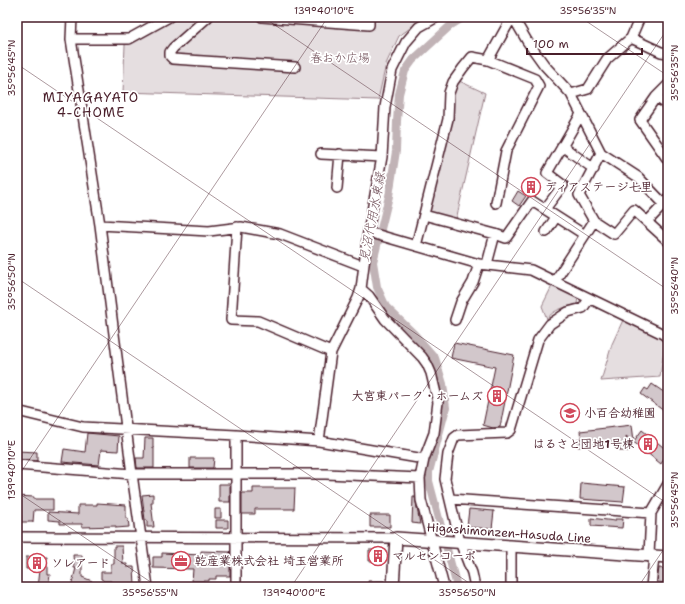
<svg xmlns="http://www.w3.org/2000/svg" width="685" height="604" font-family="'Shantell Sans','Klee One',sans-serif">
<rect width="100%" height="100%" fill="#fff"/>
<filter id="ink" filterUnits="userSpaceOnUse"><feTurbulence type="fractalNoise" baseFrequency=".025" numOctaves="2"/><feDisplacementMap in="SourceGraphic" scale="8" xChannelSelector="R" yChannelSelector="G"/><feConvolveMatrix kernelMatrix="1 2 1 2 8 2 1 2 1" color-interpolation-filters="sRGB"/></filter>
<g filter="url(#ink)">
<path fill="#e5dee0" stroke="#987e86" d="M 177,17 L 426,17 L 399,36 L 386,64 L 378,100 L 123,92 L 125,45 L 171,22 Z
M 455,79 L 485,93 L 456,220 L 428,211 Z
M 552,286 L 578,297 L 577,304 C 567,307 553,309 547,319 L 542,306 Z
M 623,320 L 657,336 L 665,343 L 660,377 L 601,381 L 612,344 Z"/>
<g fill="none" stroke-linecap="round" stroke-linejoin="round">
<path stroke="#c1b3b6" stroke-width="8" d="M 457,587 L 429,481 L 429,472 L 446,408 L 443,384 L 435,358 L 414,334 L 386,307 L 377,287 L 373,262 L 389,196 L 396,151 L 397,121 L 399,94 L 405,71 L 413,60 L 451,25 L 464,17"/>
</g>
<path fill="#d2c7cb" stroke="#4a1f2b" d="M 530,181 L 537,185 L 531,193 L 525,189 Z
M 518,191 L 526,196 L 519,206 L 512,201 Z
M 454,343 L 514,355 L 500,427 L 493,428 L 483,425 L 495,367 L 451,358 Z
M 652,384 L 668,395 L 668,414 L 641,394 L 645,388 L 648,390 Z
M 632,425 L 634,441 L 642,430 L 668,451 L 661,464 L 626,436 L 629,451 L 620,451 L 619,442 L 578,447 L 577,440 L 581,439 L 580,431 Z
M 87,433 L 119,436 L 118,451 L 101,450 L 99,465 L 62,462 L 64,449 L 85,452 Z
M 145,438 L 153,438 L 153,448 L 154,448 L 154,468 L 137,468 L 136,458 L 144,458 Z
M 17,451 L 37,452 L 37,461 L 17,459 Z
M 190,458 L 214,458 L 213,468 L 190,468 Z
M 581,483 L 625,487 L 623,502 L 580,499 Z
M 219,484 L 230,484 L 230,502 L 219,502 Z
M 253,488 L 295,488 L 294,509 L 255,509 L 255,514 L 242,514 L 242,493 L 253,493 Z
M 153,494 L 153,503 L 151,503 L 154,527 L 147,527 L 147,520 L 145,520 L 142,495 Z
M 17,496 L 34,497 L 34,499 L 53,499 L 53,510 L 34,510 L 33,522 L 21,522 L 21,511 L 17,512 Z
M 413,497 L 415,497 L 420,524 L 412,523 Z
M 97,503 L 126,505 L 126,518 L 128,518 L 129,527 L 116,528 L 116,526 L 82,527 L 82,524 L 60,524 L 60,521 L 48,520 L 48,512 L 78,514 L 78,505 L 97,505 Z
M 215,509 L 221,509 L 221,518 L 215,518 Z
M 469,509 L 494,511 L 492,529 L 467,527 Z
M 370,515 L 390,515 L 390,527 L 370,527 Z
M 591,518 L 615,521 L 615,519 L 623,519 L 622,528 L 591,526 Z
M 216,520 L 228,520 L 228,528 L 216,528 Z
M 114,546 L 122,546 L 123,564 L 127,564 L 127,567 L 134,567 L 135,585 L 111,585 L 111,581 L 104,581 L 103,580 L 101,579 L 101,572 L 111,572 L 111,564 L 114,564 Z
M 369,550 L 386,550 L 386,561 L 369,561 Z
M 201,551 L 230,552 L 230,576 L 216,576 L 216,579 L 209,579 L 209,581 L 192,581 L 193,569 L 153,568 L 153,557 L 162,557 L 162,553 L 201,555 Z
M 73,555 L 82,555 L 82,577 L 92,581 L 90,587 L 71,587 L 76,568 L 74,568 Z
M 26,557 L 47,557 L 47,574 L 50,574 L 48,587 L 38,587 L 40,569 L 26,569 Z
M 659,568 L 668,569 L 668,583 L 657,582 Z
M 368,581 L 384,581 L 384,587 L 369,587 Z"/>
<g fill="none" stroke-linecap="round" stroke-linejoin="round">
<defs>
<path id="minor" d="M 72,17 L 71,39 L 100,225 L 132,474 L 148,587
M 208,17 L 173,48 L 170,52 L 170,56 L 173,59 L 295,67
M 262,17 L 369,25 L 369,17
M 513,17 L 527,41 L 545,66 L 571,94 L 601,153 L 638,177 L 664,204
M 631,38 L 661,52 L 668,53
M 71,39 L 129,39 L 169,17
M 488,60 L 512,17
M 668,85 L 656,97 L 640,120 L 668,160
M 571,94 L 588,89 L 607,59 L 631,38 L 640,17
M 656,97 L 668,105
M 562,146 L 594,169
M 321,154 L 382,157
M 337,188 L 340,154
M 545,209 L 563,185 L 547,173 L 581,114
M 424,215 L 495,234 L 506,238 L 532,201 L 585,235
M 594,221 L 614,234 L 634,210 L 668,241
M 647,222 L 668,200
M 100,225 L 209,231 L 241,227 L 280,234 L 363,266
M 237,227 L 231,320 L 258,321 L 331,352
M 368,232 L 479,264 L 531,270 L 663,334 L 668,338
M 546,232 L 556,217
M 416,246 L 448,119 L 449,93 L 453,82 L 463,68 L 472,57 L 488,60 L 535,79 L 539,86 L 506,151 L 496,203
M 487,264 L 495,234
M 555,281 L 594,221 L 579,195 L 601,153
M 361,289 L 369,296 L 385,319 L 422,357 L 427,364 L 431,373 L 438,402 L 434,433 L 424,459 L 420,478 L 421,500 L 444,587
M 455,320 L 461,302 L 473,282 L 479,264
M 17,411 L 83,427 L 236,435 L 319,441 L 424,459
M 319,441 L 331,352 L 358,298 L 361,289 L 368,232 L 382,157 L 385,107 L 392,70 L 406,42 L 419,27 L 437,17
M 17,465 L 132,474 L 326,474 L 420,478
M 450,499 L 651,513
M 17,537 L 396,538
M 511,546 L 511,587
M 649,555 L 651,513 L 668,484
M 236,587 L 236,435
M 475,587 L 472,573 L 460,542 L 445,479 L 448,454 L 454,438 L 458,435 L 507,433 L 511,430 L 538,340 L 550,324 L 568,312 L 583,308 L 589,299
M 651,587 L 654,556"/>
<path id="major" d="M 393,587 L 396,538 L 668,557"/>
</defs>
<use href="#minor" stroke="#4a1f2b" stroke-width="12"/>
<use href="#major" stroke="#4a1f2b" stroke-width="14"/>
<use href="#minor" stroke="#fff" stroke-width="9"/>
<use href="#major" stroke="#fff" stroke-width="11"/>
</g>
</g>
<path fill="none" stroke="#4a1f2b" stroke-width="1" stroke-opacity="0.45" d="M 263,17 L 668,290M 580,17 L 668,76M 17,64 L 668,504M 17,278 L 475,587M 17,478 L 328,17M 17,492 L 158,587M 291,587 L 668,28M 638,587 L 668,543"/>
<defs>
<symbol id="building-ring" viewBox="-11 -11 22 22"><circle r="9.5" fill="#fff" stroke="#d1495b" stroke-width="1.5"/><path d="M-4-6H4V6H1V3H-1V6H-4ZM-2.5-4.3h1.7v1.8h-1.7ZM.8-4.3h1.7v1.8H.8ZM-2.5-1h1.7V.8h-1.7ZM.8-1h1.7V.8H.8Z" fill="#d1495b"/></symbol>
<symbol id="school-ring" viewBox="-11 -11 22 22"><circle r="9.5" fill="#fff" stroke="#d1495b" stroke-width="1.5"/><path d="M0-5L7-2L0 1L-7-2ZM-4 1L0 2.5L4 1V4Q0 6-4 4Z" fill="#d1495b"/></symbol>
<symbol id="office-ring" viewBox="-11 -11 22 22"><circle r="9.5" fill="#fff" stroke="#d1495b" stroke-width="1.5"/><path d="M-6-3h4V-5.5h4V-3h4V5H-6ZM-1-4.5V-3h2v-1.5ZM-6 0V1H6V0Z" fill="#d1495b"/></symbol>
</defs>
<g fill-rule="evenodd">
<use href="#building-ring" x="520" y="176" width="22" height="22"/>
<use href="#building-ring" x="486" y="385" width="22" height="22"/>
<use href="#school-ring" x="559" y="402" width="22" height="22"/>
<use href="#building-ring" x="637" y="433" width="22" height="22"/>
<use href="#building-ring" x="367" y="545" width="22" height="22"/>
<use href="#office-ring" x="170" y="550" width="22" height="22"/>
<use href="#building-ring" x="26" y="552" width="22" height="22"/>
</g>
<g text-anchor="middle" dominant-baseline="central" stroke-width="3.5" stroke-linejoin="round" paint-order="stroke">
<g font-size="12" fill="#714f58" stroke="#fff">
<text x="340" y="58">春おか広場</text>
</g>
<g font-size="12" font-weight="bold" fill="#4a1f2b" stroke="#fff" text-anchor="start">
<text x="545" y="187">ディアステージ七里</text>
<text x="483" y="396" text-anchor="end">大宮東パーク・ホームズ</text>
<text x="584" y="413">小百合幼稚園</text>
<text x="634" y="444" text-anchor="end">はるさと団地1号棟</text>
<text x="392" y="556">マルセンコーポ</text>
<text x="195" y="561">乾産業株式会社 埼玉営業所</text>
<text x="51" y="563">ソレアード</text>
</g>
<g font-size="12" fill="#4a1f2b" stroke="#fff">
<text transform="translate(509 533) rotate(4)">Higashimonzen-Hasuda Line</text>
</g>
<g font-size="13" letter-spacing="1" fill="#4a1f2b" stroke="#fff">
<text x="91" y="97">MIYAGAYATO<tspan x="91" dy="15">4-CHOME</tspan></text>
</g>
<g font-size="13" font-style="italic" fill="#74535c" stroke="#fff">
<text transform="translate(372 217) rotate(-79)">見沼代用水東縁</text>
</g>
</g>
<rect width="685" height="604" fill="none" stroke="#fff" stroke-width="44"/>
<path d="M527 48v6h115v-6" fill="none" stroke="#4a1f2b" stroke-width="2"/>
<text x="533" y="48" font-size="12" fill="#4a1f2b" stroke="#ffffff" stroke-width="3" paint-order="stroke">100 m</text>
<rect x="22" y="22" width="641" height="560" fill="none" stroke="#4a1f2b" stroke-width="1.5"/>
<g font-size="10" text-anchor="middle" fill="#4a1f2b">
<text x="324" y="14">139°40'10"E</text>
<text x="588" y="14">35°56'35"N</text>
<text transform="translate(11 68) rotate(-90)" y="4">35°56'45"N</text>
<text transform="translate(674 73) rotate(-90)" y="4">35°56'35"N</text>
<text transform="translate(11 282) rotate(-90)" y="4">35°56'50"N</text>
<text transform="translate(674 286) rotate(-90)" y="4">35°56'40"N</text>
<text transform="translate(11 470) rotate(-90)" y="4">139°40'10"E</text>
<text transform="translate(674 500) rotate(-90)" y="4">35°56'45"N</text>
<text x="150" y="596">35°56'55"N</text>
<text x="294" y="596">139°40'00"E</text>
<text x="467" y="596">35°56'50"N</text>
</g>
</svg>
